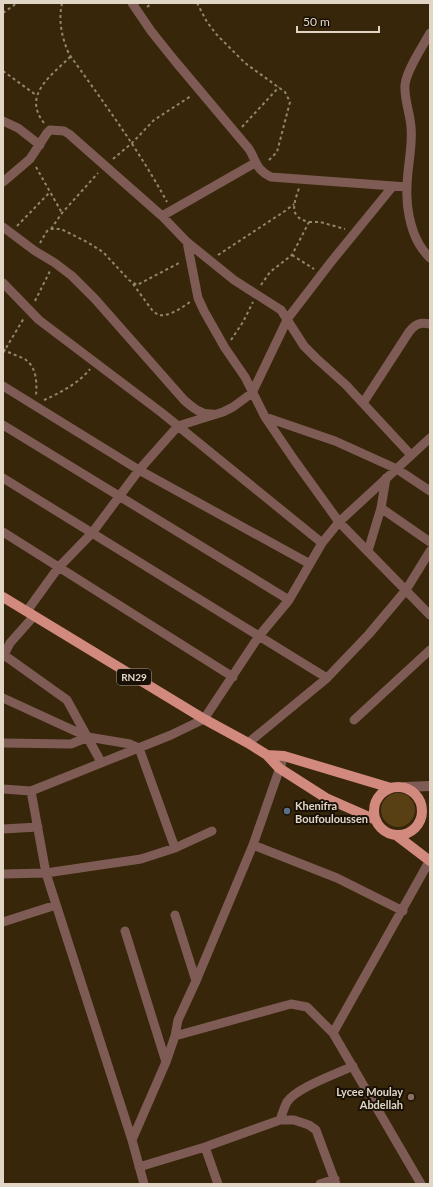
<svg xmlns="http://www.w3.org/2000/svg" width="433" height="1187" font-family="Lato,sans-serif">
<rect width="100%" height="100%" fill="#37260a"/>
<path fill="#593f14" d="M381 810a17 17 0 1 1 34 0a17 17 0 1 1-34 0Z"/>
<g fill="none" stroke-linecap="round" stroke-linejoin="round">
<path stroke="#93856f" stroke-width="2" stroke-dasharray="3 3" stroke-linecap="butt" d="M 62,3 C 58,21 62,38 69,54 C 104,103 139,150 167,202
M 197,3 L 207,22 L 217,35 L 245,63 L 285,92 L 290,102 L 277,152 L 269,160 L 266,160
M 147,7 L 152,3
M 3,13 L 17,3
M 3,71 L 36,95
M 44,123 C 22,95 51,76 70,57
M 242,127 L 279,87
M 113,159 L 132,143 L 154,120 L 191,96
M 36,167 L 62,213
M 309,222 L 320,222 L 345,229
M 17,226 L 50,192
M 51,229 L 62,213 L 98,173
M 40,243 L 47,231 L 51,229 L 61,229 L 87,242 L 103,252 L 129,280 L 137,285 L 181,262
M 218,255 L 285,211 L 294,204
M 292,255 L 314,269
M 133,284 L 152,310 L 158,315 C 169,317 181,308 190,302
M 261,285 L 270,272 L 292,255 L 309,222 C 288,217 294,204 299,188
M 35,301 L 50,271
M 231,340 L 243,322 L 253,302
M 3,349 C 10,354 20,356 26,360 C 37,368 37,384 36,396
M 3,353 L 24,318
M 44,400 C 60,393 79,383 90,369"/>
<path stroke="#7e5b55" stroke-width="9" d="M 132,3 L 151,31 L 175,61 L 249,149 C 257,162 256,170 271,177 L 407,187
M 430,33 C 423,46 406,71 405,85 C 404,99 410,113 411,127 C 413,147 407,167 407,188 C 406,206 410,228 419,244 C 422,249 426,254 430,258
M 3,121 L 18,128 L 40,145
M 3,182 L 30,159 L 47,133 L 50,130 L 64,131 L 69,134 L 162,216 L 187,242 L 234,280 L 281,310 L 304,346 L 316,358 L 346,385 L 411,455
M 162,216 L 255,163
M 3,227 L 35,251 L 55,263 L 72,276 L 95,299 L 184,400 C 192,407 201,415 212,414
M 187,242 L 198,298 L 204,311 L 225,348 L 245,377 L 265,417 L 295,461 L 339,522 L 430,615
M 3,283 L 39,320 L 162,413 L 322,543
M 3,386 L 139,470 L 310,564
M 363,403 L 409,332 C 415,324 420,322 430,324
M 265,417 L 335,441 L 397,469 L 430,491
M 3,425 L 289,600
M 3,478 L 327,678
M 381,508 L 430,542
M 3,532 L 233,677
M 368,551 L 381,508 L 386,478
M 27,611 L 58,568 L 92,533 L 139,470 L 178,426 L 223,412 L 233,407 L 252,393 L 288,318 L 331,262 L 393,186
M 4,655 L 67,700 L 101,762
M 3,657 L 10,643 L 34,616
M 3,698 L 88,737 L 130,744 L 139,748 L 175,848
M 354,720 L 430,650
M 3,743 L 71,744 L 88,737
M 248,743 L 327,678 L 369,634 L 406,590 L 430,551
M 3,789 L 31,791
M 3,829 L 38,827
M 253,845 L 337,878 L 403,911
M 3,874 L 46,873 L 141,859 L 175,848 L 212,831
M 175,915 L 196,981
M 3,922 L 56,905
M 125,931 L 166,1062
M 175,1036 L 291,1004 L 307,1007 L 333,1033
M 280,1120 C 282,1114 284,1108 287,1102 C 296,1088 336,1074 353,1066
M 132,1140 L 166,1062 L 175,1036 L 178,1020 L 196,981 L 253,845 L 284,756
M 205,1147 L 280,1120 L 294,1120 L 309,1125 L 316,1130 L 336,1184
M 139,1167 L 205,1147 L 218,1184
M 144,1184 L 132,1140 L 52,892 L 46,873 L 31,791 L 171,735 L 204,719 L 259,636 L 289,600 L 322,543 L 339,522 L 430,438
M 320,1184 L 335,1179
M 421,1184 L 333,1033 L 430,860"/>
<path stroke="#7e5b55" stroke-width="10" d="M 405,787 L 430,786"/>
<path stroke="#d2897e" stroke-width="10" d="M 3,597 L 204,719 L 248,743 L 267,755 L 279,768 L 326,798 L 376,820
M 267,755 L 284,756 L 391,788
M374 811a24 24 0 1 1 48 0a24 24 0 1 1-48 0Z
M 396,835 L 430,861"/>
</g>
<circle fill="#5c6f8a" stroke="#191106" stroke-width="1.5" cx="287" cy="811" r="4"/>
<circle fill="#8d6e63" stroke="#191106" stroke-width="1.5" cx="411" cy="1097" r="4"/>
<g text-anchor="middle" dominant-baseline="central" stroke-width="4" stroke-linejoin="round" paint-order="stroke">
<rect fill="#191106" stroke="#a59b8c" stroke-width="1" x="117" y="669" width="34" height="16" rx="3"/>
<g font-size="10" font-weight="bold" fill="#e1d6c6">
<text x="134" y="677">RN29</text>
</g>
<g font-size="11" font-weight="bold" fill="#e1d6c6" stroke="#191106" text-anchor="start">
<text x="295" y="805">Khenifra<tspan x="295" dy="13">Boufouloussen</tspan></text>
<text x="403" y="1091" text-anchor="end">Lycee Moulay<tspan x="403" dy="13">Abdellah</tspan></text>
</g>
</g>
<rect width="433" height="1187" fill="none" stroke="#e1d6c6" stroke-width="8"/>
<path d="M297 26v6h82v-6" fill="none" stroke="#e1d6c6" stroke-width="2"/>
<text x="303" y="26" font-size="12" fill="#e1d6c6" stroke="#191106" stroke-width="3" paint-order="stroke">50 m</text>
</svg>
